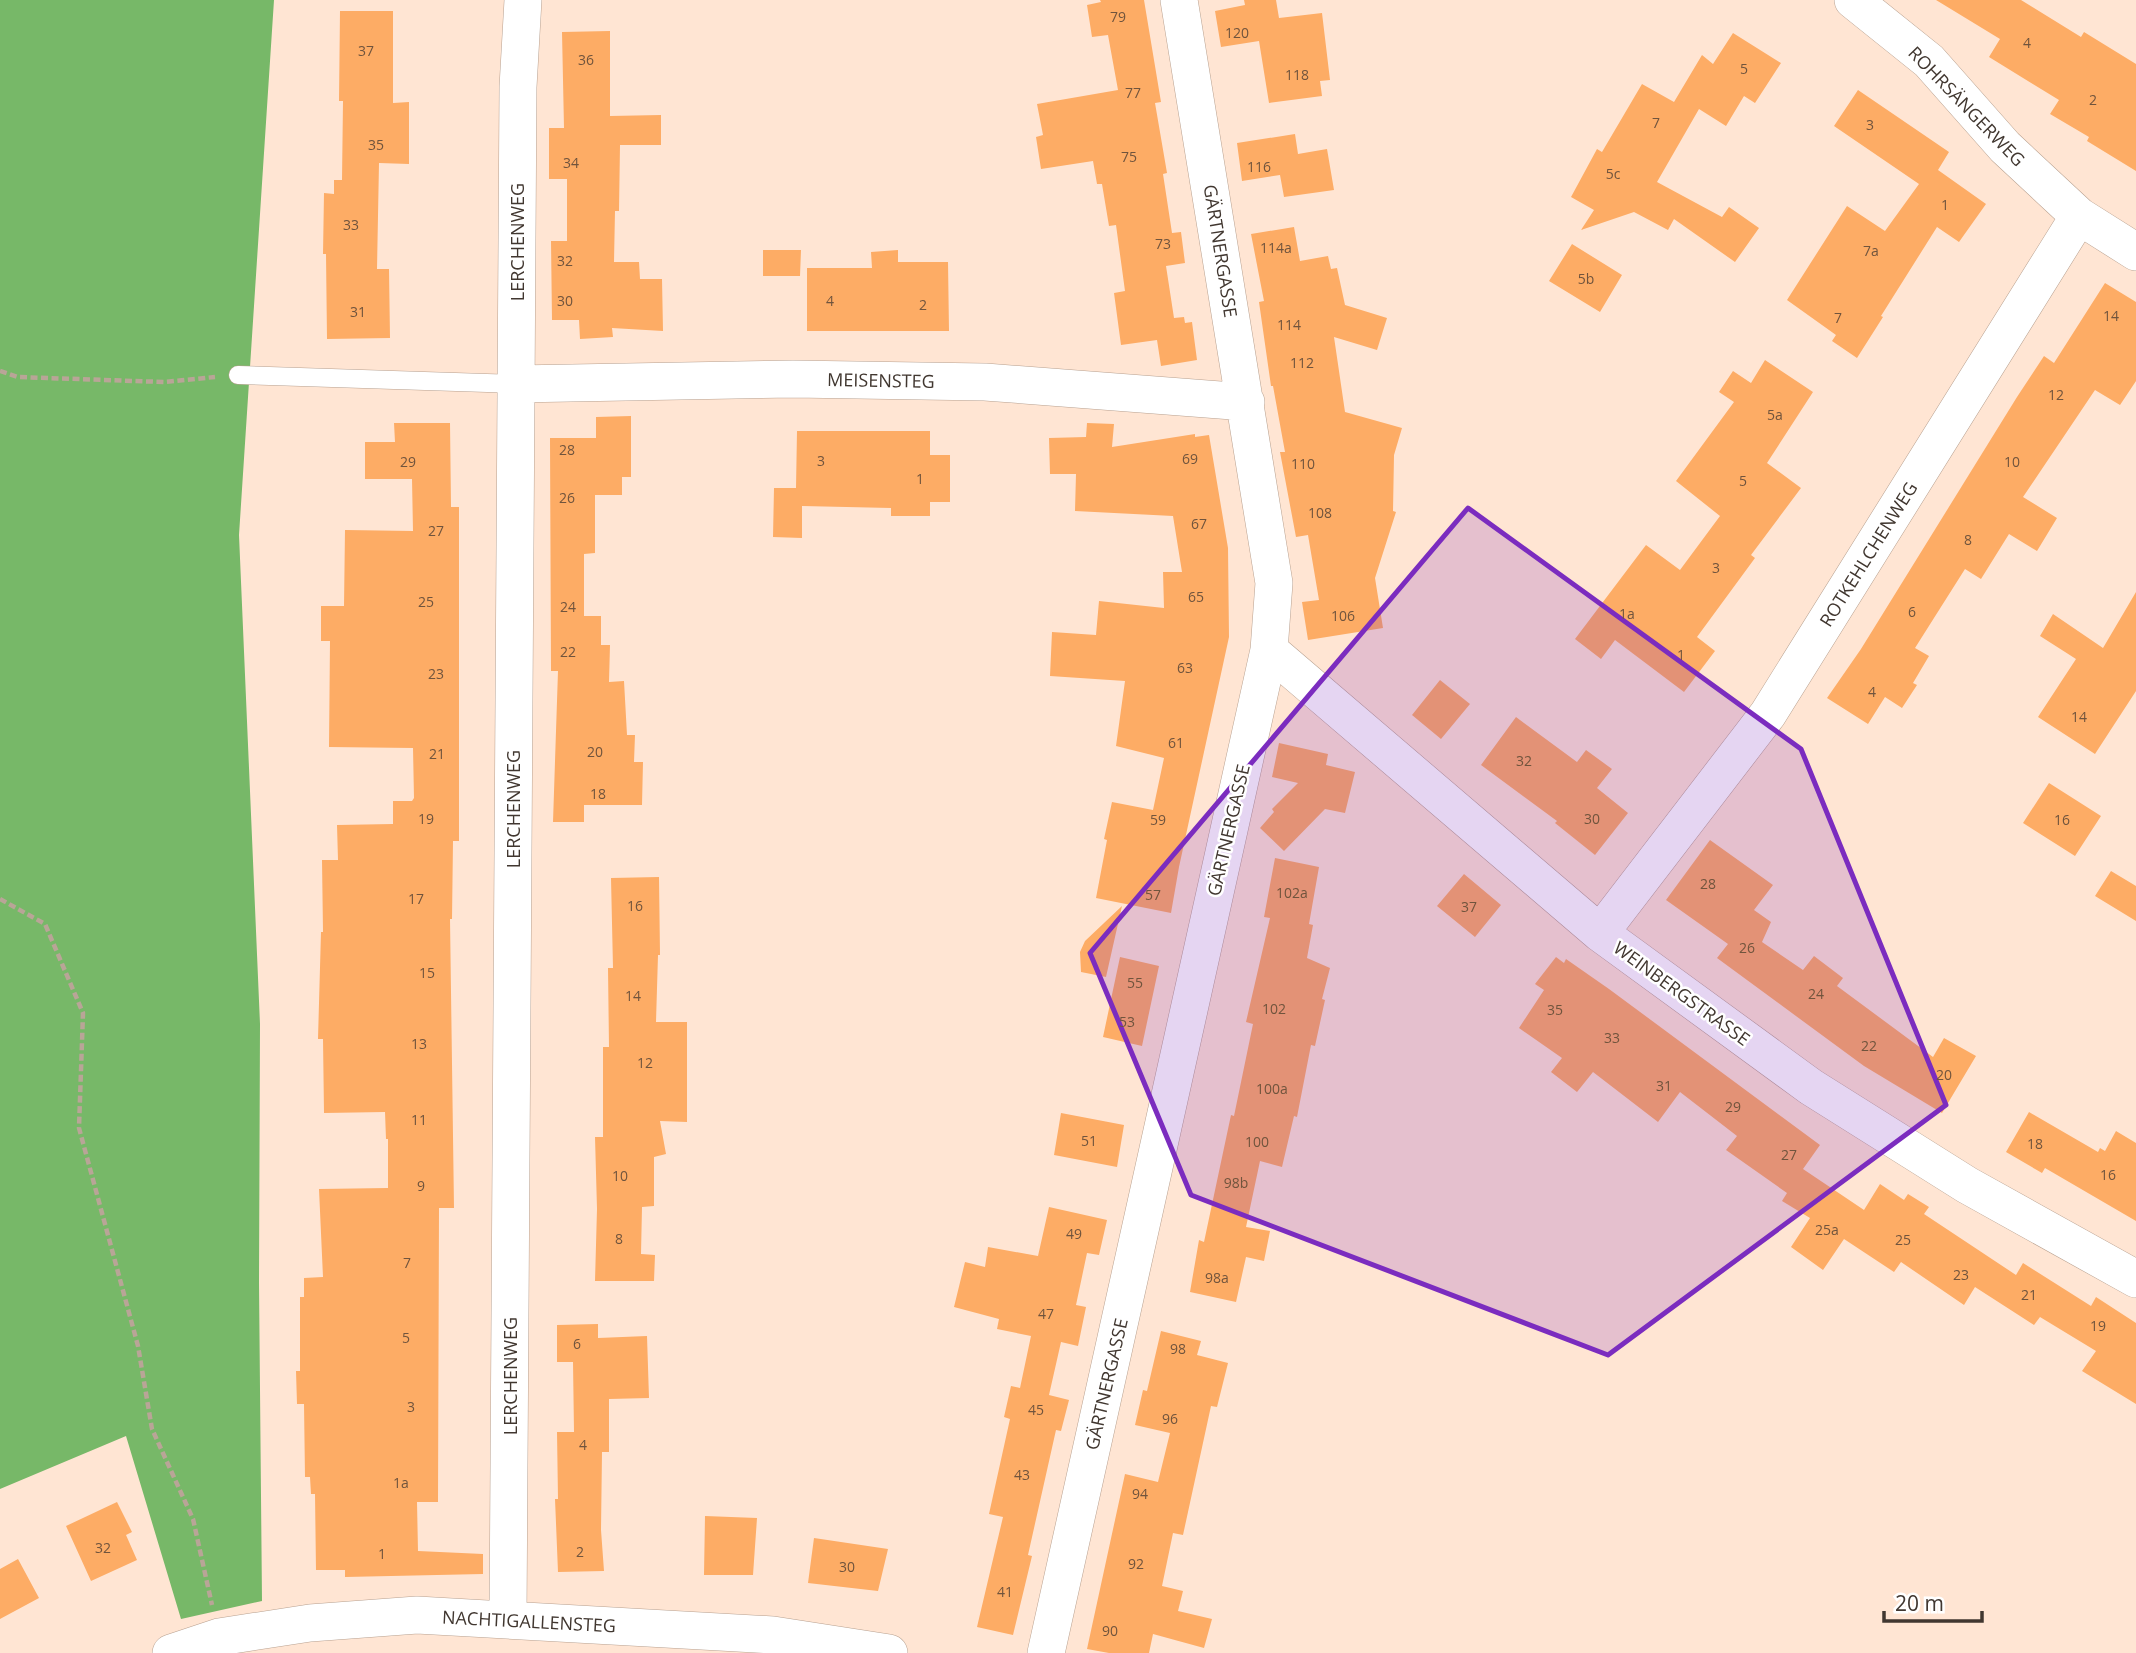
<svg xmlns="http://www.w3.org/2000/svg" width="2136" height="1653" font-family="'Open Sans',sans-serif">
<rect width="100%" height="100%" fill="#ffe5d3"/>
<path fill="#77b868" d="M 0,0 L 274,0 L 239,535 L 260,1024 L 259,1283 L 262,1601 L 181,1619 L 126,1436 L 0,1489 Z"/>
<path fill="#fdac65" d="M 1100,0 L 1144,0 L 1161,102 L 1155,103 L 1167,173 L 1163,174 L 1172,233 L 1181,232 L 1185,263 L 1166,266 L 1174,318 L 1184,317 L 1185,323 L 1192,322 L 1197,360 L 1161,366 L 1157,340 L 1121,345 L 1114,293 L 1125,291 L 1116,225 L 1109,226 L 1102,184 L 1097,184 L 1093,161 L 1041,169 L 1036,137 L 1043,135 L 1037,104 L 1118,90 L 1108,35 L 1092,37 L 1087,5 L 1101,2 Z
M 1244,0 L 1276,0 L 1279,18 L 1322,13 L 1330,80 L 1320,81 L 1322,96 L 1269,103 L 1259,41 L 1221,47 L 1215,11 L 1245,5 Z
M 1936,0 L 2021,0 L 2081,37 L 2084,32 L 2136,64 L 2136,171 L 2087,141 L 2089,137 L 2050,114 L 2059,100 L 1989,57 L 2000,39 Z
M 340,11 L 393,11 L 393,103 L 409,102 L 409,164 L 379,163 L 377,269 L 389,269 L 390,338 L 327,339 L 326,254 L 323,254 L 324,193 L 334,194 L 334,180 L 342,180 L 343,101 L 339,101 Z
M 610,31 L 610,116 L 661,115 L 661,145 L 620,145 L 619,211 L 615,211 L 614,262 L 639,262 L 640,279 L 662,279 L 663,331 L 612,328 L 613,337 L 580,339 L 579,320 L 552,320 L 551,241 L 567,241 L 567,179 L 549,179 L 549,128 L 564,128 L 562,32 Z
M 1733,33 L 1781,63 L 1755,103 L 1744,96 L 1726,126 L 1699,109 L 1657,182 L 1722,217 L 1729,207 L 1759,228 L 1735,262 L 1674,219 L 1668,230 L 1634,212 L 1581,230 L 1594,210 L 1571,197 L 1597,149 L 1602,152 L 1642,84 L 1674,102 L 1702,55 L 1713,64 Z
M 1858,90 L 1949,152 L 1938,170 L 1986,204 L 1959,242 L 1937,227 L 1881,316 L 1883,317 L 1857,358 L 1832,341 L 1836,335 L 1787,300 L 1847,206 L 1885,231 L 1919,184 L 1834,126 Z
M 1295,134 L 1298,154 L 1327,149 L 1334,190 L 1284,197 L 1280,175 L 1242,181 L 1237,143 Z
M 1294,227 L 1300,261 L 1328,256 L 1331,269 L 1337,268 L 1345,305 L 1387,318 L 1377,350 L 1334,337 L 1345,412 L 1402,428 L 1394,455 L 1393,511 L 1396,512 L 1375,578 L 1383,628 L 1308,640 L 1302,602 L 1319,600 L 1308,535 L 1296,537 L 1280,452 L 1285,452 L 1273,386 L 1271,386 L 1259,302 L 1264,301 L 1251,234 Z
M 1572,244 L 1622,275 L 1600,312 L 1549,281 Z
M 763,250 L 801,250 L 800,276 L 763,276 Z
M 898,250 L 898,262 L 948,262 L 949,331 L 807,331 L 807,268 L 872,268 L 871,252 Z
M 2105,283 L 2136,302 L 2136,381 L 2120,405 L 2095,390 L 2023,497 L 2057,518 L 2037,551 L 2009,534 L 1981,579 L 1965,569 L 1915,648 L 1929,656 L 1913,683 L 1917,685 L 1902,708 L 1885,697 L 1868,724 L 1827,698 L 1861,649 L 2017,397 L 2044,356 L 2054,363 Z
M 1765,360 L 1813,392 L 1767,463 L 1801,488 L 1751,555 L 1755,558 L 1697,637 L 1715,651 L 1684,692 L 1615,640 L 1601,659 L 1575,639 L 1646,545 L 1680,570 L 1720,516 L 1676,481 L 1734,402 L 1719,392 L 1733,371 L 1751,383 Z
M 631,416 L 631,477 L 622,477 L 622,495 L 595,495 L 595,553 L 584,554 L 584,616 L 601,616 L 601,645 L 610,645 L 609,682 L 624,681 L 627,735 L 635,735 L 634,762 L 643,762 L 642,805 L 584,805 L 584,822 L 553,822 L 558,671 L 551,671 L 550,438 L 596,438 L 596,417 Z
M 394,423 L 450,423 L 451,507 L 459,507 L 459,841 L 453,841 L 452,919 L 450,919 L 454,1208 L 439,1208 L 438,1502 L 417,1502 L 418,1551 L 483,1554 L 483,1574 L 345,1577 L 345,1570 L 316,1570 L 315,1494 L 311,1494 L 310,1477 L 305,1477 L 304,1404 L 297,1404 L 296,1371 L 300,1371 L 300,1297 L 304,1297 L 304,1278 L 323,1277 L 319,1189 L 388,1188 L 388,1139 L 386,1139 L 385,1112 L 324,1113 L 323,1039 L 318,1039 L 321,932 L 323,932 L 322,860 L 338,860 L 337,825 L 393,824 L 393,801 L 412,801 L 414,798 L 413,748 L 329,747 L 330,641 L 321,641 L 321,606 L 344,606 L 345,530 L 413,531 L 412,479 L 365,479 L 365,442 L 395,442 Z
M 1087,423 L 1114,424 L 1112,447 L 1195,434 L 1195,437 L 1209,435 L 1228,548 L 1229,637 L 1179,867 L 1171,913 L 1096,898 L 1107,840 L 1104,839 L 1112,802 L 1153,810 L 1164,758 L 1116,746 L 1125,681 L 1050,676 L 1052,632 L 1096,635 L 1099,601 L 1164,608 L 1163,572 L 1182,572 L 1173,516 L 1075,511 L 1076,474 L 1050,474 L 1049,438 L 1086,437 Z
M 797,431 L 930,431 L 930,455 L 950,455 L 950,502 L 930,502 L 930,516 L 891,516 L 891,508 L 802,506 L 802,538 L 773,537 L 774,488 L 796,488 Z
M 2136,592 L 2136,691 L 2095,754 L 2038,717 L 2076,659 L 2040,636 L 2053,614 L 2103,648 Z
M 1440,680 L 1470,704 L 1441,739 L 1412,715 Z
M 1516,717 L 1577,762 L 1586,750 L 1612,769 L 1597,788 L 1628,813 L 1595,855 L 1555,823 L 1557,821 L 1481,765 Z
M 1279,743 L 1328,754 L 1326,765 L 1355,772 L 1345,813 L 1325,809 L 1284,851 L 1260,828 L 1274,812 L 1272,809 L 1298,783 L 1272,777 Z
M 2049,783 L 2101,816 L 2075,856 L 2023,823 Z
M 1710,840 L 1773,885 L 1754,910 L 1771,922 L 1762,942 L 1803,970 L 1814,956 L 1843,978 L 1837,986 L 1933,1057 L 1944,1038 L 1976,1056 L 1942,1113 L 1864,1066 L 1717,958 L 1728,944 L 1666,900 Z
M 1275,858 L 1319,867 L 1309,924 L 1313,925 L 1307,958 L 1330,968 L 1322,999 L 1325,1000 L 1315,1046 L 1311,1045 L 1297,1117 L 1294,1116 L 1282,1167 L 1260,1161 L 1246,1227 L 1270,1231 L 1264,1261 L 1246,1257 L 1236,1302 L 1190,1292 L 1199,1240 L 1204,1242 L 1231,1115 L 1234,1116 L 1253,1024 L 1246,1022 L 1270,918 L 1264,917 Z
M 2111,871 L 2136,886 L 2136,921 L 2095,896 Z
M 1464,874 L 1501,905 L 1475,937 L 1437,906 Z
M 659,877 L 660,955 L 658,955 L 656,1022 L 687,1022 L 687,1122 L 660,1121 L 666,1154 L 654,1157 L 654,1206 L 642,1207 L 641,1254 L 655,1255 L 654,1281 L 595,1281 L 597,1209 L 595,1137 L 603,1137 L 603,1047 L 609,1047 L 608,968 L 613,968 L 611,878 Z
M 1122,906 L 1106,977 L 1081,972 L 1080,952 L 1085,941 Z
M 1120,957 L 1159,966 L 1142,1046 L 1103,1037 Z
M 1556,957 L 1564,963 L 1566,959 L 1609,989 L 1820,1145 L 1803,1169 L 1864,1210 L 1880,1184 L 1904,1200 L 1908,1194 L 1929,1207 L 1924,1214 L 2016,1275 L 2023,1263 L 2091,1306 L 2096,1297 L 2136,1323 L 2136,1404 L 2082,1371 L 2096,1351 L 2040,1317 L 2034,1325 L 1975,1287 L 1964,1305 L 1901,1262 L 1894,1272 L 1844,1239 L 1823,1270 L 1791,1247 L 1810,1218 L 1782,1201 L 1787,1193 L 1726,1150 L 1737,1136 L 1680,1092 L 1658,1122 L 1593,1072 L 1577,1092 L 1551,1072 L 1562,1058 L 1519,1028 L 1544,990 L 1535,984 Z
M 2029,1112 L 2098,1152 L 2100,1148 L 2105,1151 L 2116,1131 L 2136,1143 L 2136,1221 L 2045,1168 L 2042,1173 L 2006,1152 Z
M 1061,1113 L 1124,1125 L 1117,1167 L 1054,1155 Z
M 1049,1207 L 1107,1220 L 1099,1255 L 1087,1253 L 1076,1305 L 1086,1307 L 1078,1346 L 1061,1342 L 1049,1395 L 1069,1400 L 1061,1431 L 1056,1430 L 1028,1555 L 1032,1556 L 1013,1635 L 977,1627 L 1003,1517 L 989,1514 L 1010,1419 L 1004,1417 L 1011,1386 L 1020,1388 L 1031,1336 L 997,1329 L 999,1319 L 954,1307 L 965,1262 L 985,1267 L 988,1247 L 1038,1256 Z
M 598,1324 L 598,1338 L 647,1336 L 649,1398 L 609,1399 L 609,1452 L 602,1452 L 601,1530 L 604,1571 L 558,1572 L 555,1499 L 558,1499 L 557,1432 L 574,1432 L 573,1362 L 557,1362 L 557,1325 Z
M 1161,1331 L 1201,1341 L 1197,1355 L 1228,1363 L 1217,1407 L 1211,1406 L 1183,1535 L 1173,1533 L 1162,1586 L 1183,1591 L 1178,1611 L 1212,1619 L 1204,1648 L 1153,1634 L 1149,1653 L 1109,1653 L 1087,1649 L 1125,1474 L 1158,1482 L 1170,1433 L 1135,1425 L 1143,1390 L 1147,1391 Z
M 117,1502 L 132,1532 L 126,1535 L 137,1560 L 91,1581 L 66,1526 Z
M 705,1516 L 757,1518 L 753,1575 L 704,1575 Z
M 814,1538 L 888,1549 L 878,1591 L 808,1583 Z
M 18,1559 L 39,1598 L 0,1619 L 0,1569 Z"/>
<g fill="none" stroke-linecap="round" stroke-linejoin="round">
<defs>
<path id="lane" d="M 238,375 L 516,384"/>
<path id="street" d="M 1853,0 L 1929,61 L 2005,147 L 2079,216
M 516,384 L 793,379 L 985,382 L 1246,402
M 1269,650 L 1600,933 L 1811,1087 L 1967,1185 L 2136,1279
M 1600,933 L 1768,714 L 2079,216 L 2136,252
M 508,1619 L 518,87 L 523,0
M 171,1653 L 219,1637 L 310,1623 L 417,1615 L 773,1635 L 889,1653
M 1046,1653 L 1269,650 L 1274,583 L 1179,0"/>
</defs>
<use href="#lane" stroke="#b8a190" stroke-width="19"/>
<use href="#street" stroke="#b8a190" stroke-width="38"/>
<path stroke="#b9a597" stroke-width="4.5" stroke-dasharray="7 3.5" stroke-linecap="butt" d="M 0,371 L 18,377 L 164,382 L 215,377
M 0,899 L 45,924 L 83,1013 L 79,1128 L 138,1346 L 152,1429 L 193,1519 L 212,1605"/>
<use href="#lane" stroke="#fff" stroke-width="18"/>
<use href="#street" stroke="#fff" stroke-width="37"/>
</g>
<path fill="#7b2cbf" fill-opacity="0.2" stroke="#7b2cbf" stroke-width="5" stroke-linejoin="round" d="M 1468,508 L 1801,749 L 1946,1105 L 1608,1355 L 1191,1195 L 1090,953 Z"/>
<g text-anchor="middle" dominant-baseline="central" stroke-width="5" stroke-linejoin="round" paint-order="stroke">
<g font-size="14" fill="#70543d">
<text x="1118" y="16">79</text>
<text x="1237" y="32">120</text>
<text x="2027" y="42">4</text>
<text x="366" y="50">37</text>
<text x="586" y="59">36</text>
<text x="1744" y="68">5</text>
<text x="1297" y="74">118</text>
<text x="1133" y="92">77</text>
<text x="2093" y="99">2</text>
<text x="1656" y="122">7</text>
<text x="1870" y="124">3</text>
<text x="376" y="144">35</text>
<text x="1129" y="156">75</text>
<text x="571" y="162">34</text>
<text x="1259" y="166">116</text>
<text x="1613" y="173">5c</text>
<text x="1945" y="204">1</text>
<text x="351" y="224">33</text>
<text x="1163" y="243">73</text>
<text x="1276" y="247">114a</text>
<text x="1871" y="250">7a</text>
<text x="565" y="260">32</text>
<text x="1586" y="278">5b</text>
<text x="565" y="300">30</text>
<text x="830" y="300">4</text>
<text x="923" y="304">2</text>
<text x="358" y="311">31</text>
<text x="2111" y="315">14</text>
<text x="1838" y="317">7</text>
<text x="1289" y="324">114</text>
<text x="1302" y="362">112</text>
<text x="2056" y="394">12</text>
<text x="1775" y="414">5a</text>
<text x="567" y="449">28</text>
<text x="1190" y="458">69</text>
<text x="821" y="460">3</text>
<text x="408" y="461">29</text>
<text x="2012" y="461">10</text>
<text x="1303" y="463">110</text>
<text x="920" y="478">1</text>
<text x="1743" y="480">5</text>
<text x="567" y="497">26</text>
<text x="1320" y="512">108</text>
<text x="1199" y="523">67</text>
<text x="436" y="530">27</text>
<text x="1968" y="539">8</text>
<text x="1716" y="567">3</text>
<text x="1196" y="596">65</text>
<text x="426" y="601">25</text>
<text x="568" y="606">24</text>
<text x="1912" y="611">6</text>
<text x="1627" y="613">1a</text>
<text x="1343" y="615">106</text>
<text x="568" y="651">22</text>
<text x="1681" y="654">1</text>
<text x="1185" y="667">63</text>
<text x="436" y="673">23</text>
<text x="1872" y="691">4</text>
<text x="2079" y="716">14</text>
<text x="1176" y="742">61</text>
<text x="595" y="751">20</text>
<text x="437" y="753">21</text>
<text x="1524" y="760">32</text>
<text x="598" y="793">18</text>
<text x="426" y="818">19</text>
<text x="1592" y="818">30</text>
<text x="1158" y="819">59</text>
<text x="2062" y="819">16</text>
<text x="1708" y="883">28</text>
<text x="1292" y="892">102a</text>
<text x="1153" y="894">57</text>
<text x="416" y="898">17</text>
<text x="635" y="905">16</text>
<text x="1469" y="906">37</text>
<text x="1747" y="947">26</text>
<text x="427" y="972">15</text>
<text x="1135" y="982">55</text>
<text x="1816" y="993">24</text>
<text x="633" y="995">14</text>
<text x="1274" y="1008">102</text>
<text x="1555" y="1009">35</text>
<text x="1127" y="1021">53</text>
<text x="1612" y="1037">33</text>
<text x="419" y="1043">13</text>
<text x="1869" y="1045">22</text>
<text x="645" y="1062">12</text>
<text x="1944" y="1074">20</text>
<text x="1664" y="1085">31</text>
<text x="1272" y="1088">100a</text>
<text x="1733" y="1106">29</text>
<text x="419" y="1119">11</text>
<text x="1089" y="1140">51</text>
<text x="1257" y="1141">100</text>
<text x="2035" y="1143">18</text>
<text x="1789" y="1154">27</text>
<text x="2108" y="1174">16</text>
<text x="620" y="1175">10</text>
<text x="1236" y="1182">98b</text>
<text x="421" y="1185">9</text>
<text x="1827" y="1229">25a</text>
<text x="1074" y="1233">49</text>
<text x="619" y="1238">8</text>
<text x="1903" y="1239">25</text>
<text x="407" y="1262">7</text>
<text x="1961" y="1274">23</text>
<text x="1217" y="1277">98a</text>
<text x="2029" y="1294">21</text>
<text x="1046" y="1313">47</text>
<text x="2098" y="1325">19</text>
<text x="406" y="1337">5</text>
<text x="577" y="1343">6</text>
<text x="1178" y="1348">98</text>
<text x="411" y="1406">3</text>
<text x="1036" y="1409">45</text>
<text x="1170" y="1418">96</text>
<text x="583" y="1444">4</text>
<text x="1022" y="1474">43</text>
<text x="401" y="1482">1a</text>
<text x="1140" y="1493">94</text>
<text x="103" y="1547">32</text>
<text x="580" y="1551">2</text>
<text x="382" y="1553">1</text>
<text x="1136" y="1563">92</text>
<text x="847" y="1566">30</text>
<text x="1005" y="1591">41</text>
<text x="1110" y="1630">90</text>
</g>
<g font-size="18" fill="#413730" stroke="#fff">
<text transform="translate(1967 106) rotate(46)">ROHRSÄNGERWEG</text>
<text transform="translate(517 242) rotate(-90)">LERCHENWEG</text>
<text transform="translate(1221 251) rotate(81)">GÄRTNERGASSE</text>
<text transform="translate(881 380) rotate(1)">MEISENSTEG</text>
<text transform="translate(1868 554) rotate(-58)">ROTKEHLCHENWEG</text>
<text transform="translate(513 809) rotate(-90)">LERCHENWEG</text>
<text transform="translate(1228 830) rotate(-77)">GÄRTNERGASSE</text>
<text transform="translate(1682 993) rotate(36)">WEINBERGSTRASSE</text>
<text transform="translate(510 1376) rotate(-90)">LERCHENWEG</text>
<text transform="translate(1106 1384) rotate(-77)">GÄRTNERGASSE</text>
<text transform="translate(529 1621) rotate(3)">NACHTIGALLENSTEG</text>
</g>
</g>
<path d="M1884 1611v10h98v-10" fill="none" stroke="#413730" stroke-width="3.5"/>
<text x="1895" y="1611" font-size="21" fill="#413730" stroke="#ffffff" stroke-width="5" paint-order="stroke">20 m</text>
</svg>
